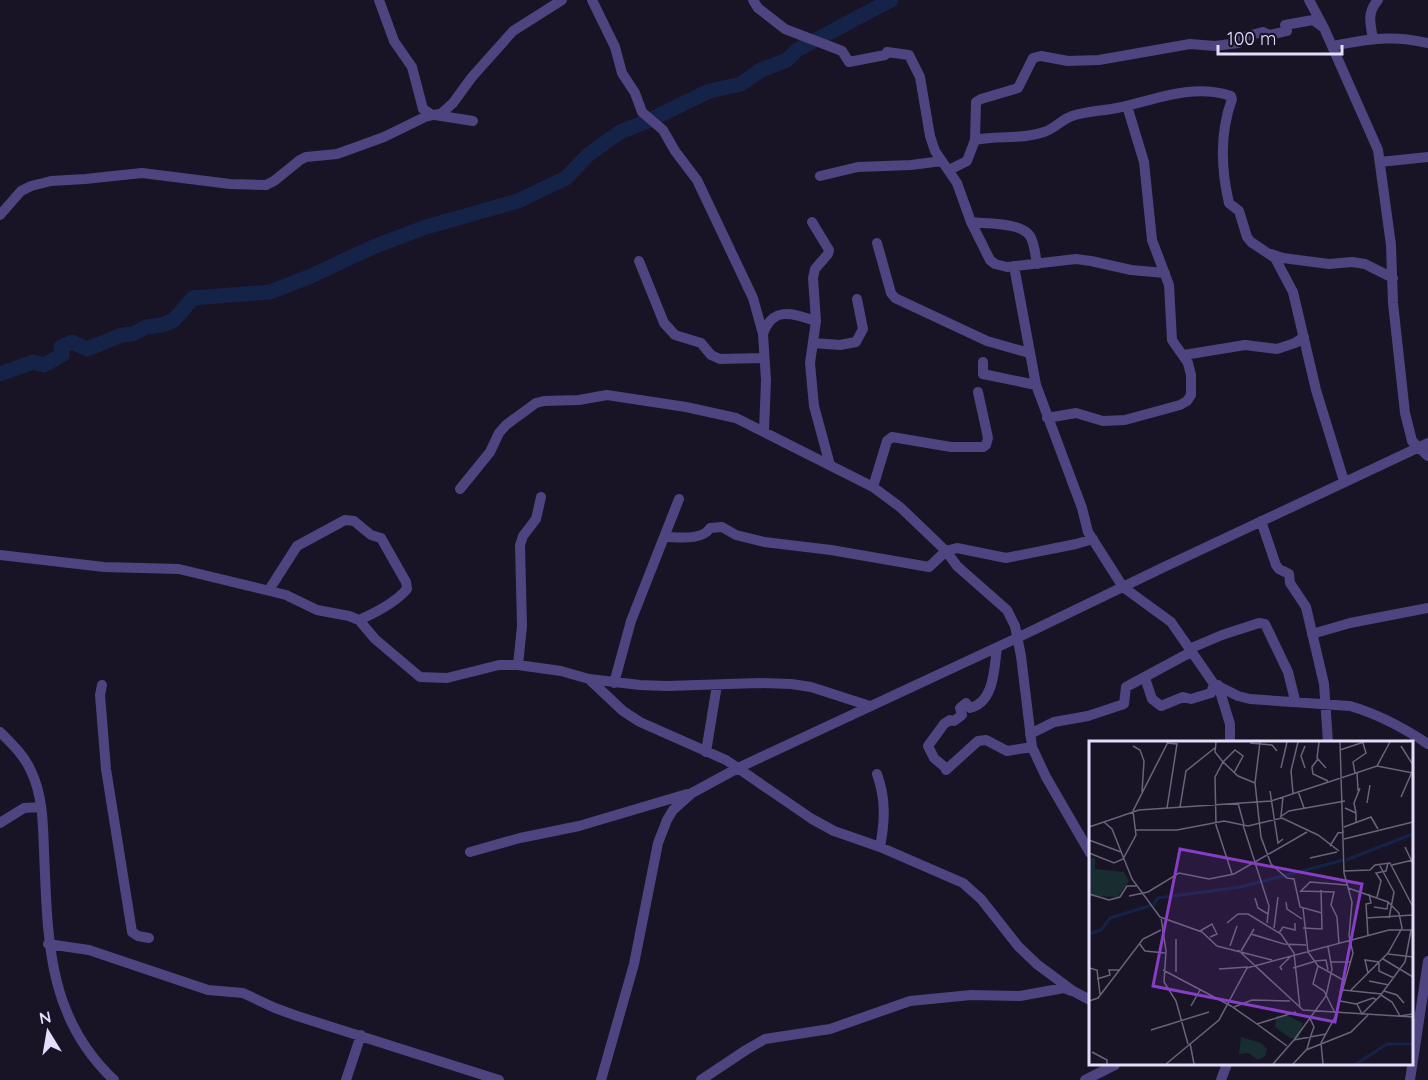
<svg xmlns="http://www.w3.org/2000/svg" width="1428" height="1080" font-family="Quicksand,sans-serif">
<rect width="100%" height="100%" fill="#191326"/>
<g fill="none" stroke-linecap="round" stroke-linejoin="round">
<path stroke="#152348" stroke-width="15" d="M 0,374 L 33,362 L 44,365 L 62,355 L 61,347 L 72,342 L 87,349 L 122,335 L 133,334 L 146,327 L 162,325 L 174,320 L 193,298 L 270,292 L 311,276 L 373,247 L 426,227 L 518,201 L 566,178 L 588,155 L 620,132 L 650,120 L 709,91 L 741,84 L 761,70 L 787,60 L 797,50 L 891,0"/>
<path stroke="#4e447f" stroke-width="10" d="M 379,0 L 394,41 L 412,67 L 423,109 L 432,115
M 592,0 L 615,47 L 622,73 L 635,93 L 642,112 L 663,130 L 675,151 L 697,180 L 753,298 L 763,334 L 766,380 L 764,431
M 753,0 L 758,8 L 785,29 L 842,51 L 849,62 L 885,55 L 887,52 L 909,55 L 920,77 L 930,136 L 935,151 L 957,183 L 971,222 L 990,260 L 995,264 L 1007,267 L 1076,259 L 1091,261 L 1131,270 L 1165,273
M 1309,0 L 1324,28 L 1378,150 L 1391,245 L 1393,303 L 1405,413 L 1412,441 L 1428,456
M 1373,39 C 1370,23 1367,12 1378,0
M 1332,46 C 1370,39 1390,35 1428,43
M 435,115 L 473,121
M 975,140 C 998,135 1021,140 1044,132 C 1054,129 1061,120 1072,116 C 1086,111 1102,111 1117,108 C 1156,100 1191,83 1231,96 L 1232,99 C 1220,132 1221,169 1229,203 L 1239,211 L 1247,237 L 1251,242 L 1275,258 L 1293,292 L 1316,390 L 1344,481
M 1380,162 L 1428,157
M 949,170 L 967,161 L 975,140 L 976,102 L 981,99 L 1018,88 L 1033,58 L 1041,56 L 1068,61 L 1099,60 L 1190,44 L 1215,46 L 1238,43 L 1239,38 L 1263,32 L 1270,35 L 1287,31 L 1285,25 L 1313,20 L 1324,28
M 820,176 L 858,167 L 911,165 L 942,161
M 0,215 L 21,191 L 31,186 L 51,181 L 85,179 L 142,173 L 230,184 L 266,185 L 274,181 L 300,160 L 306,157 L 337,154 L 384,137 L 425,117 L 442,113 L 453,103 L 472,77 L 513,31 L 562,0
M 812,222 L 829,250 L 828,254 L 815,269 L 813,278 L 816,321 L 810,363 L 814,406 L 830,465
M 971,222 C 986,224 1021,222 1030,236 C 1035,244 1035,255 1037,264
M 877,243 L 891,293 L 895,298 L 987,341 L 1029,353
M 1271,254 L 1283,258 L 1329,264 L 1352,262 L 1365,264 L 1393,278
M 639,261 L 664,323 L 675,335 L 701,343 L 711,355 L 720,359 L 764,358
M 1014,266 L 1036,385 L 1082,508 L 1088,532 L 1123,587 L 1171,622 L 1214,684 L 1238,696 L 1250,699 L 1350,706 C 1378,714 1404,728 1428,744
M 763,334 C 773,305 794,314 816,321
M 813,343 L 840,345 L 856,342 L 863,329 L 857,299
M 1184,355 L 1245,345 L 1277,349 L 1295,343 L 1304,337
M 983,362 L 983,374 L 1036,385
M 1047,418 L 1076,413 L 1103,421 L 1125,420 L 1180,405 L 1187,401 L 1191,395 L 1191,375 L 1188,363 L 1172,340 L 1169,285 L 1152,240 L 1144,162 L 1127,106
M 873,487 L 887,441 L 892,437 L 951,447 L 983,447 L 986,445 L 988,438 L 978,392
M 460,489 L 490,452 L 499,433 L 506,425 L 536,403 L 544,401 L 579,400 L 607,395 L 686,407 L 736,418 L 873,487 L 900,507 L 946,551 L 957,566 L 1007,610 L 1015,626 L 1021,656 L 1032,747 L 1046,777 L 1090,853
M 1261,521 L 1276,565 L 1279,569 L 1289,574 L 1290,583 L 1306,607 L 1324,684 L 1328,742
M 664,537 C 678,537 702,541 710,528 L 722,527 L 736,535 L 764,542 L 831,550 L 929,567 L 946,551 L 957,548 L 1006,558 L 1076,544 L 1093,539
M 0,555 L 104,567 L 179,569 L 286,595 L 317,610 L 349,616 L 359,620 L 375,639 L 420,677 L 447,678 L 499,665 L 518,665 L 561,671 L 589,679 L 640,685 L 667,686 L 759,683 L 791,684 L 811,687 L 870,706
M 269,590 L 297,546 L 345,520 L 354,521 L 371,535 L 381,538 L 406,582 L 407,589 C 395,603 375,613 359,620
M 1312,634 L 1350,623 L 1428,608
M 1189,649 L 1222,635 L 1259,623 L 1265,624 L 1288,672 L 1295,700
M 518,665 L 522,626 L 520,545 L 523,536 L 536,519 L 541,497
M 1145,678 L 1152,699 L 1161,706 L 1183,697 L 1191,699 L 1211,693 L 1214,684
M 589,679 L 623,711 L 640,722 L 726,760 L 812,819 L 834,831 L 880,847 L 963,883 L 981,899 L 1018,946 L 1038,965 L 1073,991 L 1090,1000
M 614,683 L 631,621 L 679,499
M 102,685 L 100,695 L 106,769 L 132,932 L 138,936 L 149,938
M 1218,685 L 1230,724 L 1230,742
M 0,732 C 12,744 24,755 31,771 C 43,796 43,824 44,851 C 48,938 46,1016 114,1080
M 1030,734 L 1054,722 L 1088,716 L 1124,704 L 1126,687 L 1191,652
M 706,752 L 717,685
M 947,769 L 934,758 L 928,746 L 944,724 L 950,720 L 954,721 L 962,715 L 960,708 L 966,703 L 970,708 C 995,702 994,667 997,648
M 946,770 L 978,741 L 986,740 L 1007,751 L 1032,747
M 877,774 C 886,799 885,821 880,847
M 0,823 L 24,808 L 41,807
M 470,852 L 520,838 L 579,826 L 687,794
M 48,944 L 89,950 L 208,990 L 243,993 L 275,1008 L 297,1016 L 499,1080
M 346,1080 L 361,1035
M 601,1080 L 634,964 L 658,843 L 667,820 L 673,810 L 692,793 L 738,768 L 1017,638 L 1162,568 L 1428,443
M 701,1080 L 746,1050 L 765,1039 L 830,1029 L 910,1001 L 971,995 L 1020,996 L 1064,988 L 1071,991
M 1085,1080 L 1115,1065
M 1221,1080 L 1227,1064
M 1410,1080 L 1428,961"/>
</g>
<g transform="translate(1089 741)">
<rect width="324" height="324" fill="#191326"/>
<path d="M 0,117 L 6,117 L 6,128 L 35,131 L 40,140 L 29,156 L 4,155 L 0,149 ZM 197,274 L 214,282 L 210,297 L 201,297 L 186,286 L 187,275 ZM 152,296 L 172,302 L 178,308 L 176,315 L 169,319 L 159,312 L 150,313 Z" fill="#172d30"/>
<path fill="none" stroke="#152348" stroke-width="3" d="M 257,119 L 324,93M 64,164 L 69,157 L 152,146 L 255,119M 0,193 L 12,189 L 21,177 L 63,164M 267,323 L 298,303 L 324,303"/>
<path fill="none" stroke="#6a647b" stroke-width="1.5" d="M 127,1 L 126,11 L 134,21M 171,1 L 166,42 L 172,96 L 182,123 L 198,137 L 205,138 L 211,166 L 233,172M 230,1 L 228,17 L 237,27M 161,2 L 183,4 L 188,10M 44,5 L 51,9 L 55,20 L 53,51M 312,5 L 324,24M 251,9 L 275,1M 229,18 L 223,26 L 224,33 L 239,40M 134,21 L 146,9 L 154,15 L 145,32M 288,25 L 301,1M 192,27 L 198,1M 216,27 L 212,15 L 216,5M 268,31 L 269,50M 266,32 L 264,21 L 277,12 L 274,2M 181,50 L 189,102 L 194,98M 209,50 L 215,67M 204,52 L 202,30 L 209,1M 312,56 L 323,31M 149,62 L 155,84M 278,62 L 281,44M 91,66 L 97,30 L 127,6M 78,67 L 88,3 L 78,2M 256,67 L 267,72 L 267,83M 267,72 L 265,62 L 271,47M 192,75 L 194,56M 191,76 L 200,70 L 256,60M 15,81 L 23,88 L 43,138 L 71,176 L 113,191 L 128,205 L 183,219M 154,84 L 180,165 L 178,182M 0,86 L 50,69 L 182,60 L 288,25 L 324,32M 255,86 L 282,76 L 289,88M 47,89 L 88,89 L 135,80 L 159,85 L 193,77 L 229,94 L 250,110M 255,98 L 324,81M 0,99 L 32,111M 241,105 L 249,92 L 255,91M 316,106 L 324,123M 0,112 L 25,122 L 34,118 L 47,94 L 44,70 L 79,1M 221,117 L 248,111M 290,123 L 305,151 L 300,177M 303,124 L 324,119M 255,130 L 281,129 L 286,124 L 301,122 L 324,166M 143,133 L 127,84 L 126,36 L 134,21 L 149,35 L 166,42M 259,147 L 299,161 L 310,172 L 313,187 L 299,212 L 261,250M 212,150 L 245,151 L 242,164 L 248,176 L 250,203M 211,151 L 221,141 L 258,144M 0,153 L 20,159 L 31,156 L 38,145 L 48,145M 40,155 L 59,151 L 90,132 L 120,138 L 145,133 L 218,91M 288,156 L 292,140 L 287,132 L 297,130 L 299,122M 166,157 L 169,167 L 179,173M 197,161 L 198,168 L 213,178M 285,166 L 298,168 L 299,161M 214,167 L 219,211 L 229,225 L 256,240M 72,176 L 77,210 L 75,241 L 87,260 L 99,303M 277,177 L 324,174M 138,182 L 149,173 L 159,173 L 192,193 L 205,212 L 211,267M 185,187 L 189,156M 214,187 L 233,188 L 232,149M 111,190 L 123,183 L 128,193 L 121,196M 190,192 L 194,186 L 206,189 L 206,182M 162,193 L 195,203 L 217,204M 279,195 L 277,163 L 282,162 L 280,153M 50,202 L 56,210 L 76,212M 141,205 L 148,185M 149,209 L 214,269 L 324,276M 152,210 L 165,188M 299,213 L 324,216M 294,218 L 324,236M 226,220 L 237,219 L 239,229M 242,221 L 262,221M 290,222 L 290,230 L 305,237M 229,225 L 224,243 L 235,250 L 246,272M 0,227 L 8,229 L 11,253M 204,227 L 227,220M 130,228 L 159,226M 74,229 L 142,265 L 168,283 L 207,271M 193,229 L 191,226 L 202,215M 87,231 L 87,198M 279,232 L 276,219 L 290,221M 8,238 L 21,234 L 20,229 L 30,229M 280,240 L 300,244M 254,249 L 293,253M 295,250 L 308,254 L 315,262M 292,254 L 303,261 L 311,275 L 324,273M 0,260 L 9,257 L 54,198 L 72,189M 251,260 L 267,263 L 284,257 L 288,259M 268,263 L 273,273 L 291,255 L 316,221 L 322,189M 102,265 L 111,249M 145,266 L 163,259 L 201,260M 220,275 L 225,286 L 222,294M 168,283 L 198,305M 62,289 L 120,271M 205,299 L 237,255 L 243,228 L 239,206M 101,302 L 105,323M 217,309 L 262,291 L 279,274M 3,311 L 18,319 L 18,323M 77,323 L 130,279 L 158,227 L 300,189 L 324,189M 184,323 L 205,299 L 237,293M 204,323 L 218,308 L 222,294M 234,323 L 232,302 L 246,276 L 264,212 L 260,195 L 263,161 L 255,132 L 251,1"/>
<path fill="#863ec5" fill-opacity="0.15" stroke="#863ec5" stroke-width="3" d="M 91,108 L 273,143 L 246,281 L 64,245 Z"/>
<rect width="324" height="324" fill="none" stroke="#e4ddfb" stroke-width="3"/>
</g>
<g transform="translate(48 1032) rotate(349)" stroke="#191326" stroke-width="4.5" paint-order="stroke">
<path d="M0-4.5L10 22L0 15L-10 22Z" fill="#e4ddfb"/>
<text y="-9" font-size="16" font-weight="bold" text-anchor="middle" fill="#e4ddfb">N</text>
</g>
<path d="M1218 45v9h124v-9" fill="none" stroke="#e4ddfb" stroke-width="3"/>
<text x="1227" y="45" font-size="18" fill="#e4ddfb" stroke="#191326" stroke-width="4.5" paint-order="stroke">100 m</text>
</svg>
